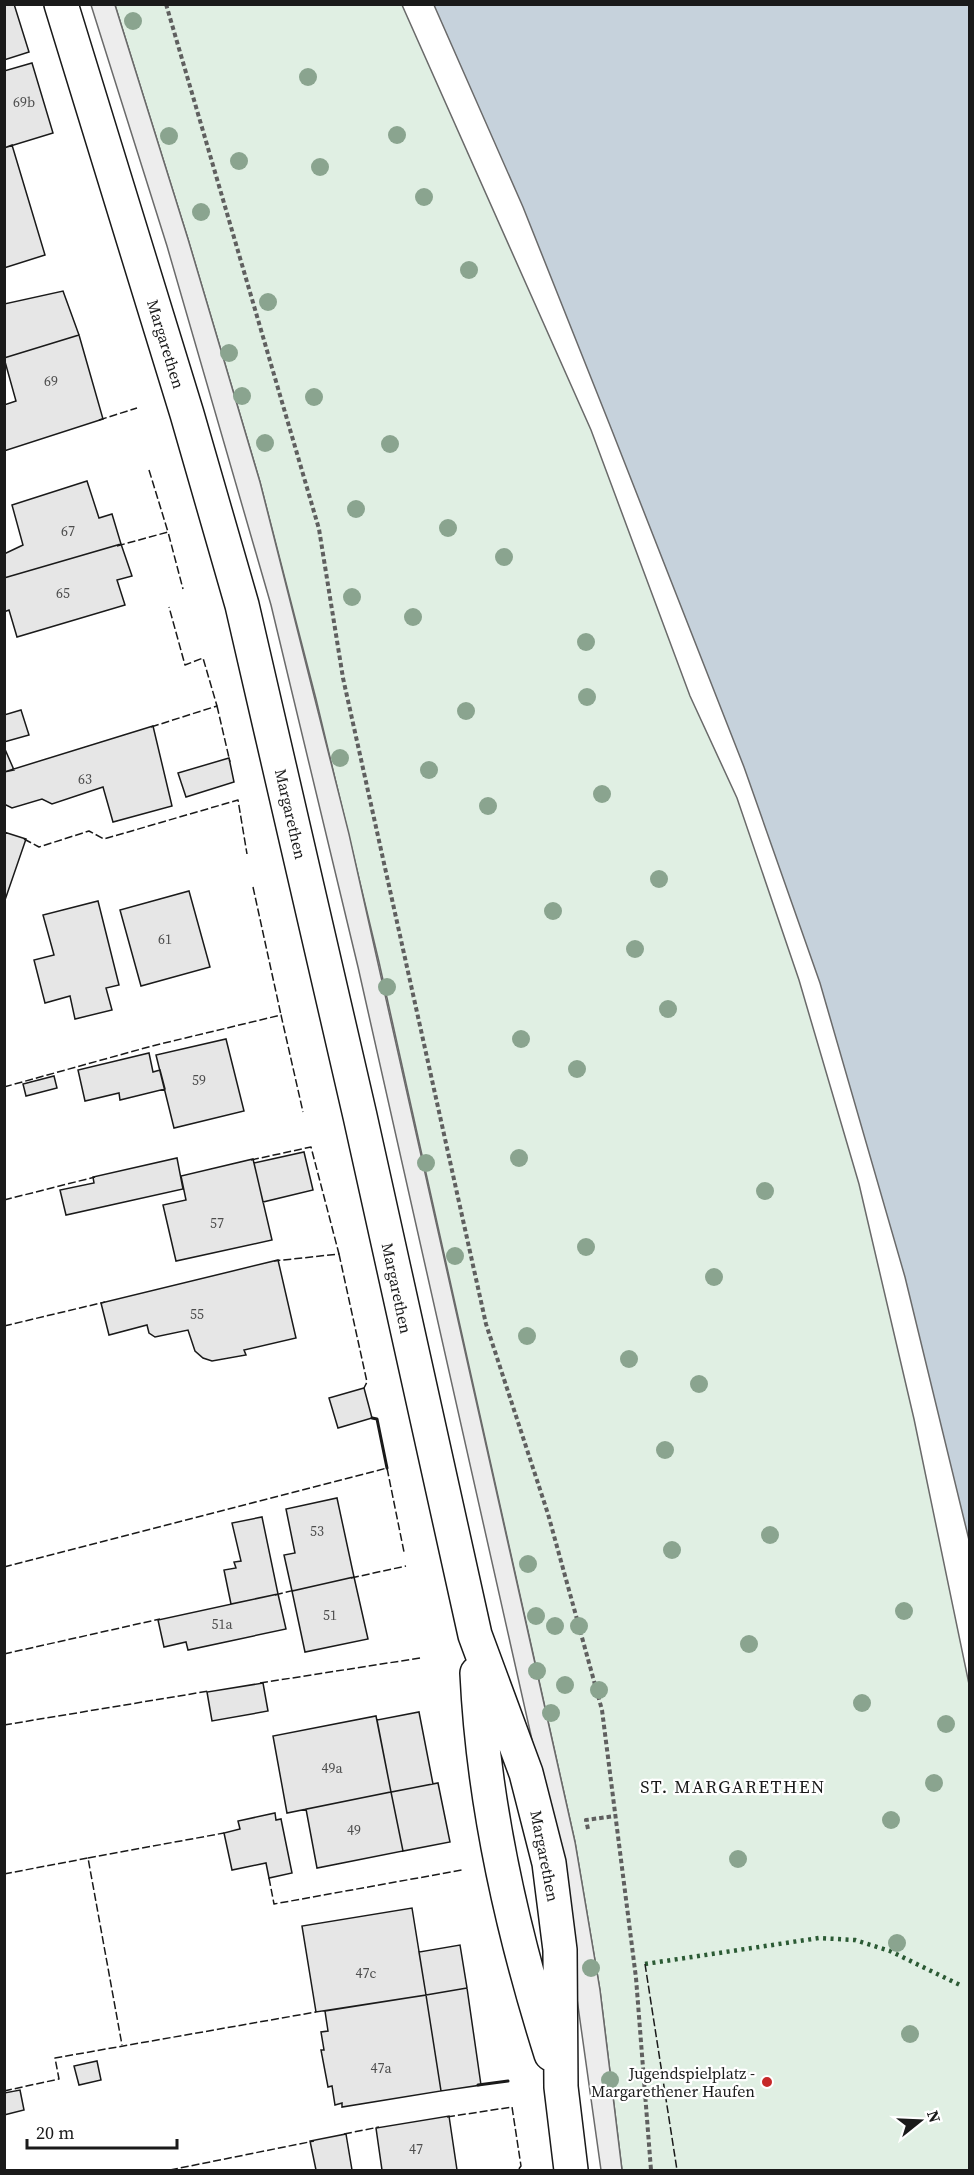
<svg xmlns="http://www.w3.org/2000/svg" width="974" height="2175" font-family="'Source Serif 4',serif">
<rect width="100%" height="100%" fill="#fff"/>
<path fill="#e0efe3" stroke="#6a6a6a" stroke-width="1.5" d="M 115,5 L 402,5 L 591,430 L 690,696 L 737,798 L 799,980 L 859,1184 L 914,1419 L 969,1684 L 969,2170 L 622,2170 L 600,1990 L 575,1842 L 379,962 L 316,699 L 260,482 L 188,239 Z"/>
<path fill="#ededed" stroke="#6a6a6a" stroke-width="1.5" d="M 91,5 L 115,5 L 188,239 L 260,482 L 349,834 L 575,1842 L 600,1990 L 622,2170 L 601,2170 L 555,1842 L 358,967 L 271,605 L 167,246 Z"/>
<path fill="#c6d2dc" stroke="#6a6a6a" stroke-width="1.5" d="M 434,5 L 969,5 L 969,1540 L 905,1277 L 820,983 L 744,767 L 611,428 L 523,207 Z"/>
<path fill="#e6e6e6" stroke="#1a1a1a" stroke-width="1.5" d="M 4,4 L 14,4 L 29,52 L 4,60 Z
M 32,63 L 53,133 L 4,148 L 4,71 Z
M 12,145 L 45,255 L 4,268 L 4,148 Z
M 63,291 L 79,335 L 4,358 L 4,304 Z
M 79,335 L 103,419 L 4,451 L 4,405 L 16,401 L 4,358 Z
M 87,481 L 99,518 L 112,514 L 121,544 L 4,578 L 4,554 L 23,545 L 12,505 Z
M 121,544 L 132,576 L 117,580 L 125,605 L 17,637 L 9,610 L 4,612 L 4,578 Z
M 21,710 L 29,735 L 4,742 L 4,715 Z
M 153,726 L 172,806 L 113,822 L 103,787 L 52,804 L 42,799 L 12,808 L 4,804 L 4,772 Z
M 4,747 L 14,770 L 4,772 Z
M 229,758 L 234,782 L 186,797 L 178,773 Z
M 4,832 L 26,839 L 5,900 L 4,900 Z
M 189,891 L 210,967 L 141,986 L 120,910 Z
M 98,901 L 119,985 L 106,988 L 112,1010 L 75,1019 L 70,996 L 45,1003 L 34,960 L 54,955 L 43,915 Z
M 226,1039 L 244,1111 L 174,1128 L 156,1055 Z
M 149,1053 L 153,1072 L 160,1070 L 165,1089 L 120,1100 L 119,1093 L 85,1101 L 78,1070 Z
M 54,1076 L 57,1088 L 26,1096 L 23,1084 Z
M 304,1152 L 313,1190 L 263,1202 L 254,1163 Z
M 177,1158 L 183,1189 L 66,1215 L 60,1190 L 94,1183 L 93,1177 Z
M 253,1159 L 272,1240 L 176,1261 L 163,1205 L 186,1200 L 181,1176 Z
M 278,1260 L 296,1338 L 244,1350 L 246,1355 L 212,1361 L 203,1358 L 195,1351 L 188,1330 L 155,1337 L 149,1333 L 147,1325 L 109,1335 L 101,1303 Z
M 364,1388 L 372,1418 L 338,1428 L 329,1398 Z
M 337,1498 L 354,1577 L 292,1591 L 284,1555 L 295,1553 L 286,1509 Z
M 262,1517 L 278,1594 L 231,1604 L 224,1570 L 236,1568 L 234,1562 L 241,1561 L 232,1523 Z
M 354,1577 L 368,1639 L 305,1652 L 292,1591 Z
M 278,1594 L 286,1629 L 188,1650 L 186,1642 L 164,1647 L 158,1620 Z
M 263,1683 L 268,1711 L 212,1721 L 207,1692 Z
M 419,1712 L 433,1784 L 391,1792 L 377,1720 Z
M 376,1716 L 391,1792 L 287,1813 L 273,1736 Z
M 438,1783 L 450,1842 L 403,1851 L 391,1792 Z
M 391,1792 L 403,1851 L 317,1868 L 306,1809 Z
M 275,1813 L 276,1820 L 281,1819 L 292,1873 L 269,1878 L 266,1863 L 232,1870 L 224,1833 L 240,1829 L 238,1821 Z
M 412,1908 L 426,1995 L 316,2012 L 302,1926 Z
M 460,1945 L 467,1988 L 426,1995 L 419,1952 Z
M 467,1988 L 481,2085 L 441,2091 L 426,1995 Z
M 426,1995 L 441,2091 L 342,2107 L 342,2103 L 335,2105 L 332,2086 L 328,2087 L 321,2050 L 324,2050 L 321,2032 L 328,2031 L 325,2011 Z
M 97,2061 L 101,2080 L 79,2085 L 74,2066 Z
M 20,2090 L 24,2110 L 4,2115 L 4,2093 Z
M 449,2116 L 457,2170 L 382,2170 L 376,2128 Z
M 346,2134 L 352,2170 L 316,2170 L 310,2141 Z"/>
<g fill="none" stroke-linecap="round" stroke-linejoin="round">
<defs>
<path id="major" d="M 61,4 L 187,414 L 242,605 L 360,1116 L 475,1635 L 526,1773 L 549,1863 L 560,1950 L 561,2087 L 571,2170
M 477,1673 C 483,1802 512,1931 551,2054"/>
</defs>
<use href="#major" stroke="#1a1a1a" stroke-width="36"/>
<path stroke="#5f5f5f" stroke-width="4" stroke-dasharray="4.5 3" stroke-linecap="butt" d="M 166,4 L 319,529 L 343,678 L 486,1324 L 548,1514 L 602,1710 L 636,1978 L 651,2170
M 588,1829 L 586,1820 L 615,1816"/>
<use href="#major" stroke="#fff" stroke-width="33"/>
<path stroke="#2b5a34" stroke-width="4.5" stroke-dasharray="3 4.5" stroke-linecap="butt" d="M 645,1964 L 819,1938 L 855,1940 L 890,1951 L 962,1986"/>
<path stroke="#1a1a1a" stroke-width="1.5" stroke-dasharray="8 3" stroke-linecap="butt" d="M 99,420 L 137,408
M 149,470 L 168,532
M 117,546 L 168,532 L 183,589
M 217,706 L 230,762
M 151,727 L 217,706 L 203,658 L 185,665 L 169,607
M 24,839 L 39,847 L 89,831 L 104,839 L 238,800 L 247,854
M 253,887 L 281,1015
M 4,1087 L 152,1046 L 281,1015 L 303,1112
M 251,1160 L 311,1147 L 339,1254 L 274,1261
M 4,1200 L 95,1177
M 339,1254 L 367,1382 L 364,1388
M 4,1326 L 105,1302
M 4,1567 L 387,1468 L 404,1552
M 351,1578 L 406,1566
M 275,1595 L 295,1590
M 4,1654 L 160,1619
M 260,1683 L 420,1658
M 4,1725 L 209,1691
M 88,1858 L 224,1833
M 4,1874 L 88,1858 L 122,2045
M 269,1878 L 274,1904 L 462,1870
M 645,1964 L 677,2170
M 4,2091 L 59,2079 L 55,2058 L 316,2012
M 447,2117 L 512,2107 L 521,2166 L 518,2170
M 344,2134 L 379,2127
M 170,2170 L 314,2141"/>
<path stroke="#1a1a1a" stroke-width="3" d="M 372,1418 L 377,1419 L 387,1468
M 478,2085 L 508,2081"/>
</g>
<g fill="#8aa48f">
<circle cx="133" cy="21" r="9"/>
<circle cx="308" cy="77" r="9"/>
<circle cx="397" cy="135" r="9"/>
<circle cx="169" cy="136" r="9"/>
<circle cx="239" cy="161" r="9"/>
<circle cx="320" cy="167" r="9"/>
<circle cx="424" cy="197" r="9"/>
<circle cx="201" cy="212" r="9"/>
<circle cx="469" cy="270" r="9"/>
<circle cx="268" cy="302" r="9"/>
<circle cx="229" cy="353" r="9"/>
<circle cx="242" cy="396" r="9"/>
<circle cx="314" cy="397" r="9"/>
<circle cx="265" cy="443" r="9"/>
<circle cx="390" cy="444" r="9"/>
<circle cx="356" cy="509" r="9"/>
<circle cx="448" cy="528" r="9"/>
<circle cx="504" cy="557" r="9"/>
<circle cx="352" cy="597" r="9"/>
<circle cx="413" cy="617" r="9"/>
<circle cx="586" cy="642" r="9"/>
<circle cx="587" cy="697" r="9"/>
<circle cx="466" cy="711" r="9"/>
<circle cx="340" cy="758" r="9"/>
<circle cx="429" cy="770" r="9"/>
<circle cx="602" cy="794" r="9"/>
<circle cx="488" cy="806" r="9"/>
<circle cx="659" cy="879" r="9"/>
<circle cx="553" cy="911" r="9"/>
<circle cx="635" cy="949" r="9"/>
<circle cx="387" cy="987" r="9"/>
<circle cx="668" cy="1009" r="9"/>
<circle cx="521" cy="1039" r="9"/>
<circle cx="577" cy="1069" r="9"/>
<circle cx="519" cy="1158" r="9"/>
<circle cx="426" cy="1163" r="9"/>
<circle cx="765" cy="1191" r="9"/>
<circle cx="586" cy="1247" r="9"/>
<circle cx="455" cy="1256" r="9"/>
<circle cx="714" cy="1277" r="9"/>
<circle cx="527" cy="1336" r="9"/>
<circle cx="629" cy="1359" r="9"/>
<circle cx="699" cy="1384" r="9"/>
<circle cx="665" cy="1450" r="9"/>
<circle cx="770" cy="1535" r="9"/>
<circle cx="672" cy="1550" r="9"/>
<circle cx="528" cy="1564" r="9"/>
<circle cx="904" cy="1611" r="9"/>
<circle cx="536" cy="1616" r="9"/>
<circle cx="555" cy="1626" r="9"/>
<circle cx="579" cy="1626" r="9"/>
<circle cx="749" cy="1644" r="9"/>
<circle cx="537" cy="1671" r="9"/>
<circle cx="565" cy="1685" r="9"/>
<circle cx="599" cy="1690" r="9"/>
<circle cx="862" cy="1703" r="9"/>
<circle cx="551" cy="1713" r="9"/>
<circle cx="946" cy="1724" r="9"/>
<circle cx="934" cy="1783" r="9"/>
<circle cx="891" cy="1820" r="9"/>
<circle cx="738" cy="1859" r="9"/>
<circle cx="897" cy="1943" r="9"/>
<circle cx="591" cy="1968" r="9"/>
<circle cx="910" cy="2034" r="9"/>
<circle cx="610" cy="2080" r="9"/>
</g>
<circle fill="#c62828" stroke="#fff" stroke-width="2" cx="767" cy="2082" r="6"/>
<g text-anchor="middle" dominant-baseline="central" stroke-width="4.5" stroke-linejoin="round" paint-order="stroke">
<g font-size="14" fill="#4d4d4d">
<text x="24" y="102">69b</text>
<text x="51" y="381">69</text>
<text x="68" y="531">67</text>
<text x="63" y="593">65</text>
<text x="85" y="779">63</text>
<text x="165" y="939">61</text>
<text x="199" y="1080">59</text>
<text x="217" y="1223">57</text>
<text x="197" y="1314">55</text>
<text x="317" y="1531">53</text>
<text x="330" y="1615">51</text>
<text x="222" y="1624">51a</text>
<text x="332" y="1768">49a</text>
<text x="354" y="1830">49</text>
<text x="366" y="1973">47c</text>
<text x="381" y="2068">47a</text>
<text x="416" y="2149">47</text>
</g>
<g font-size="16" fill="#1a1a1a" stroke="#fff">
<text transform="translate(166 344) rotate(73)">Margarethen</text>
<text transform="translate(291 814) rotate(77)">Margarethen</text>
<text transform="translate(397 1288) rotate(78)">Margarethen</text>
<text transform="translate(545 1856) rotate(79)">Margarethen</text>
</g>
<g font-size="16" fill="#1a1a1a" stroke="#fff" text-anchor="end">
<text x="755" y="2073">Jugendspielplatz -<tspan x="755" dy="18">Margarethener Haufen</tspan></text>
</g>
<g font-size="18" letter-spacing="1.5" fill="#1a1a1a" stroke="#fff">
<text x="733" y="1786">ST. MARGARETHEN</text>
</g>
</g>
<rect width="974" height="2175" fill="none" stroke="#1a1a1a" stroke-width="12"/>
<g transform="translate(920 2121) rotate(72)" stroke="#ffffff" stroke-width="4.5" paint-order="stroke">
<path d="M0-4.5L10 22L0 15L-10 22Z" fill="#1a1a1a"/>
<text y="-9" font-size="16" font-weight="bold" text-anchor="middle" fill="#1a1a1a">N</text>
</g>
<path d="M27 2139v9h150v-9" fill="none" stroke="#1a1a1a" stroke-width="3"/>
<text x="36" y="2139" font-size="18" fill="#1a1a1a" stroke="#ffffff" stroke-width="4.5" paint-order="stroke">20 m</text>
</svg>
